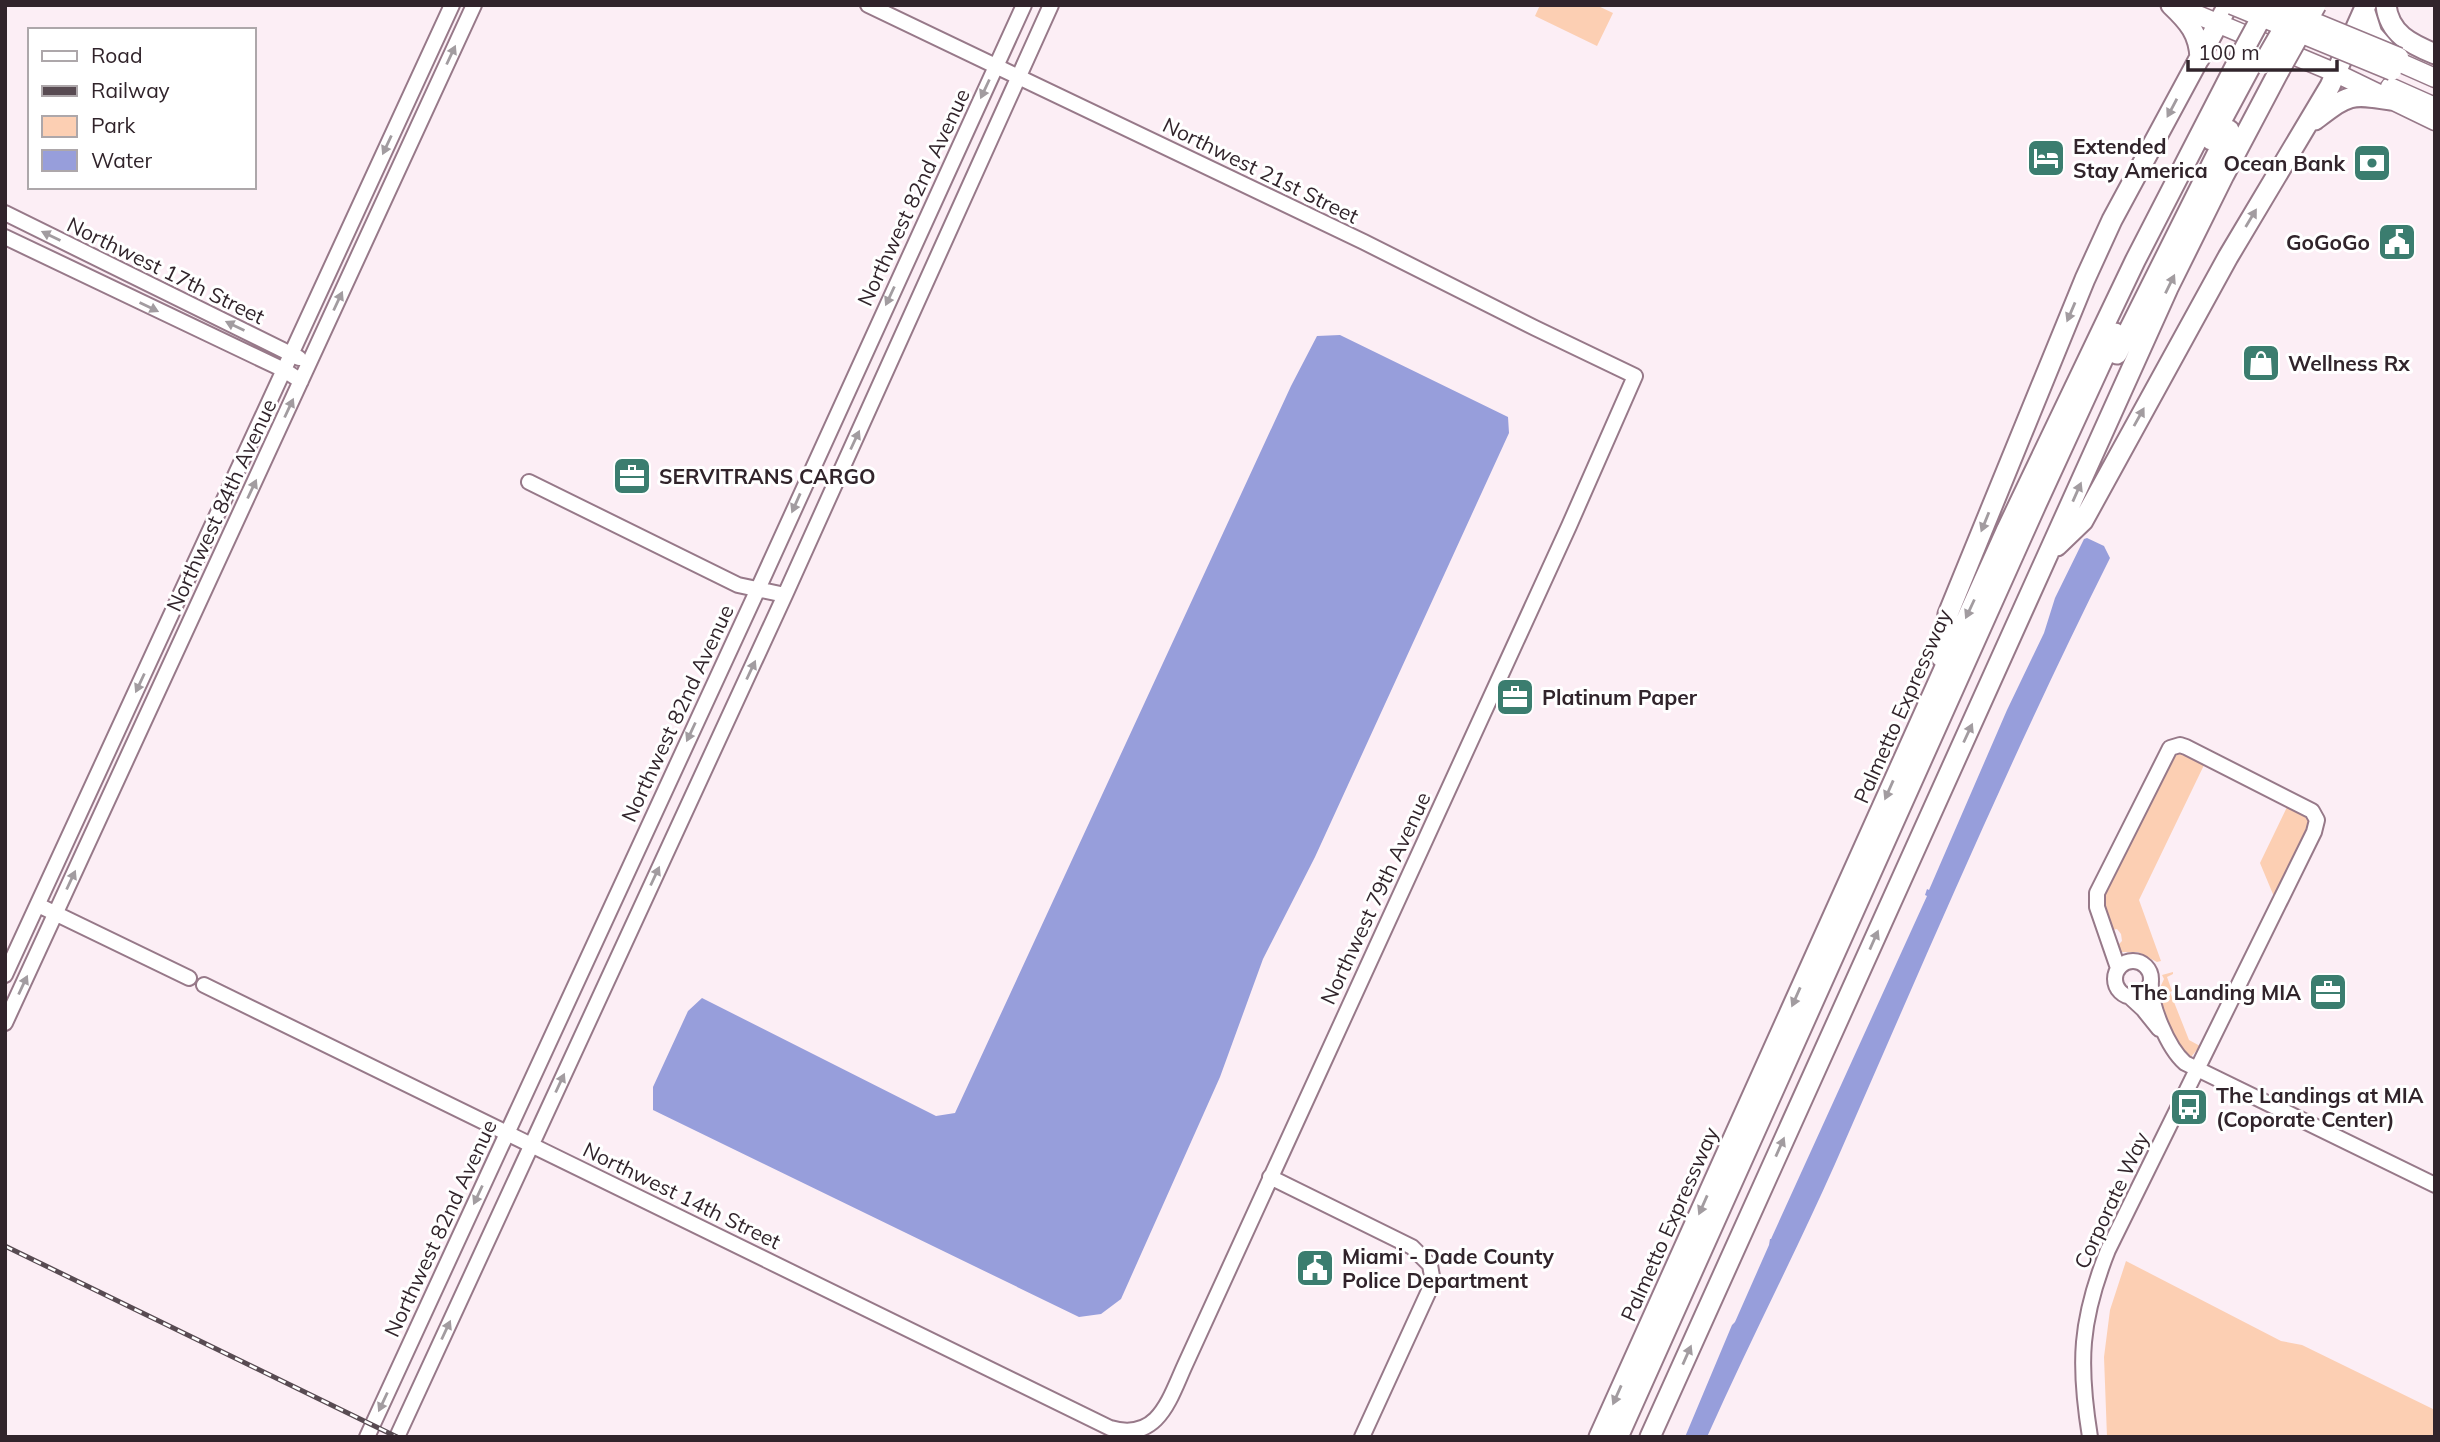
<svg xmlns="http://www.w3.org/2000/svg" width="2440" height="1442" font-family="Mulish,sans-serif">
<rect width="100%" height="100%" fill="#fceef5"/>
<path fill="#fccfb3" d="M 1540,5 L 1596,5 L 1613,13 L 1597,46 L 1535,16 Z
M 2174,753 L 2184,753 L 2205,763 L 2139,900 L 2161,961 L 2157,962 L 2138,952 L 2121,952 L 2119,944 L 2122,941 L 2121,934 L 2117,929 L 2111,930 L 2102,902 L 2102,896 Z
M 2289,803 C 2300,809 2311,812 2310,826 L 2275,899 L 2260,863 Z
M 2173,972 L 2173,974 L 2167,977 L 2172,991 L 2170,992 L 2189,1040 L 2200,1046 L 2191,1057 L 2182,1050 L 2157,1003 L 2157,994 L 2164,979 L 2162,975 Z
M 2126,1261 L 2281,1341 L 2302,1345 L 2435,1410 L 2435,1437 L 2107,1437 L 2104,1357 L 2110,1310 Z"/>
<path fill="#979edb" d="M 1340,335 L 1508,417 L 1509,433 L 1315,857 L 1263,959 L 1220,1077 L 1121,1299 L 1101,1314 L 1079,1317 L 653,1110 L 653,1087 L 688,1011 L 702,998 L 936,1116 L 955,1113 L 1291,386 L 1317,336 Z
M 2087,538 L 2104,546 L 2110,558 C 2011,756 1924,961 1835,1164 C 1794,1256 1748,1345 1707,1437 L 1685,1437 L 1732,1325 L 1735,1322 L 1769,1245 L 1770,1239 L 1771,1239 L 1927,896 L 1925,895 L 1927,889 L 1929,890 L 2007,710 L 2044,633 L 2055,598 L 2084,539 Z"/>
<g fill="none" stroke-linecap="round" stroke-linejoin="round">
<defs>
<path id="minor" d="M 5,213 L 299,358
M 5,237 L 284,370 L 301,381
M 529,482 L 738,585 L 785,595
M 38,905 L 189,978
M2115 979a18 18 0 1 1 36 0a18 18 0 1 1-36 0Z
M 5,975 L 452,5
M 2151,981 C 2149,1004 2168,1048 2185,1063 L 2435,1185
M 204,985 L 1110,1428 C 1158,1442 1169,1400 1185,1365 L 1569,526 L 1635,376 L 1535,328 L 1364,242 L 868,5
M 2130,997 L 2143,1009 L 2159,1029
M 5,1023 L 474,5
M 1270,1177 L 1412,1247 L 1430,1265 L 1433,1282 L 1362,1437
M 367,1437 L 758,589 L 1024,5
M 397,1437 L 785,595 L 1051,5
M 2090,1437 C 2078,1363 2080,1320 2108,1250 L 2314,832 L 2317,820 L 2312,811 L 2186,747 L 2180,745 L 2170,748 L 2097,893 L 2097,907 L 2118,968"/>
<path id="major" d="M 2174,5 L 2336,73 L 2435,121
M 2383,55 L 2435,78
M 2390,87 L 2435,107"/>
<path id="highway" d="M 2171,5 C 2189,22 2199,34 2200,58
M 2386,5 C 2389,34 2411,44 2435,54
M 2364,9 L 2372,34 L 2392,57
M 2315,120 C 2348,95 2349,93 2390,100
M 2211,140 L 2254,60
M 2117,354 L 2229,130
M 2057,546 L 2083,521 L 2228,257 L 2330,86 L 2366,5
M 1941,657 L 1948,614 L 2085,279 L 2112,220 L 2228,5
M 1599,1437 L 2007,529 L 2135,261 L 2242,53
M 1618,1437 L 2035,507 L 2115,333
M 1650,1437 L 2168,288 L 2224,175 L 2279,71"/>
</defs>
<use href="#minor" stroke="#977989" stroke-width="18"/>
<use href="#major" stroke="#977989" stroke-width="21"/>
<use href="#highway" stroke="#977989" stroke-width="23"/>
<use href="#minor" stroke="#fff" stroke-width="14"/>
<use href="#major" stroke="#fff" stroke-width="18"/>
<use href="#highway" stroke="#fff" stroke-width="19"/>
<defs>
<path id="rail" d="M 5,1246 L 397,1437"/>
</defs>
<use href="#rail" stroke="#584b52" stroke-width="5"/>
<use href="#rail" stroke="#fff" stroke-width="2.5" stroke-dasharray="8" stroke-linecap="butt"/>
<defs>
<path id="major-bridge" d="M 2232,5 L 2392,71
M 2273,5 L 2399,57"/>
<path id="highway-bridge" d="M 2242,53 L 2268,5
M 2263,64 L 2297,5
M 2279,71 L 2316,5"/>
</defs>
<use href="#major-bridge" stroke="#977989" stroke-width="21" stroke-linecap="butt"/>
<use href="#highway-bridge" stroke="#977989" stroke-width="23" stroke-linecap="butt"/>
<use href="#major-bridge" stroke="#fff" stroke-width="18"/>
<use href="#highway-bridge" stroke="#fff" stroke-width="19"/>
</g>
<defs><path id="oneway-solid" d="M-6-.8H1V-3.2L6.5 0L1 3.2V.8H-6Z" transform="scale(1.75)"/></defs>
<g fill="#a29ca0">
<use href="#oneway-solid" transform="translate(451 55) rotate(-65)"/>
<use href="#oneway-solid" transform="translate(985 89) rotate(115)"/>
<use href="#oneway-solid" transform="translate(2172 108) rotate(118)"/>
<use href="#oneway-solid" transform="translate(387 145) rotate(115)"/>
<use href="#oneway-solid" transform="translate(2251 218) rotate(-59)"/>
<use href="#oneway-solid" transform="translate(51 236) rotate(-154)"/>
<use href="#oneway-solid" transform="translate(2170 284) rotate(-64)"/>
<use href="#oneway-solid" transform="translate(890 296) rotate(115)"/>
<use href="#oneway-solid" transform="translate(338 301) rotate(-65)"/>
<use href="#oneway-solid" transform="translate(149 307) rotate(26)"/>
<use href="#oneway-solid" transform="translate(2071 312) rotate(113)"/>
<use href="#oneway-solid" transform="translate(235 326) rotate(-154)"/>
<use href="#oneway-solid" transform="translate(289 408) rotate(-65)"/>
<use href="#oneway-solid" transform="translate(2139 417) rotate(-61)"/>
<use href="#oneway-solid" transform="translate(855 440) rotate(-65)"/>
<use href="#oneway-solid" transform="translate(252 489) rotate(-65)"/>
<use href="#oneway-solid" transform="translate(2077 492) rotate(-66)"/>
<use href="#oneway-solid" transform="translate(796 503) rotate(114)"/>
<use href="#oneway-solid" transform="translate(1985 522) rotate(112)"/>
<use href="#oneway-solid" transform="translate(1970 609) rotate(115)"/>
<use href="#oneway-solid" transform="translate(751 670) rotate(-65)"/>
<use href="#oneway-solid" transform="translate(140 683) rotate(115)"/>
<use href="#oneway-solid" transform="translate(691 732) rotate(115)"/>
<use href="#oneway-solid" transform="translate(1968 733) rotate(-65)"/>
<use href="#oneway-solid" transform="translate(1889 790) rotate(114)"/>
<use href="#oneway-solid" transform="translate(655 876) rotate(-65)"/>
<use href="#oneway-solid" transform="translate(71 880) rotate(-65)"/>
<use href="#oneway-solid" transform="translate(1874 940) rotate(-66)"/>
<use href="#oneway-solid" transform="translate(23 985) rotate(-65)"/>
<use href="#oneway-solid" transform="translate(1796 997) rotate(114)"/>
<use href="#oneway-solid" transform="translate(560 1083) rotate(-65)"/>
<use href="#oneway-solid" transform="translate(1780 1147) rotate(-66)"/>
<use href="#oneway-solid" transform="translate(478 1195) rotate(115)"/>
<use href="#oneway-solid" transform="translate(1703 1205) rotate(114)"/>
<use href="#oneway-solid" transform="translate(446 1330) rotate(-65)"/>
<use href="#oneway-solid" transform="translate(1687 1355) rotate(-66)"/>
<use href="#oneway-solid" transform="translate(1617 1395) rotate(114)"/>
<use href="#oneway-solid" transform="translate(383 1402) rotate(115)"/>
</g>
<defs>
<symbol id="hotel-square" viewBox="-11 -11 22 22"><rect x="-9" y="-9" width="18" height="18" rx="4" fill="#3b7d6f" stroke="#fff"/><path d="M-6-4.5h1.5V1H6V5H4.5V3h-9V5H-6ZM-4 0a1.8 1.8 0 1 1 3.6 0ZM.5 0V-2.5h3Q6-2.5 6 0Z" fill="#fff"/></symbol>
<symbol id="bank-square" viewBox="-11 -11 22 22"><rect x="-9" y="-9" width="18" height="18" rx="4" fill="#3b7d6f" stroke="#fff"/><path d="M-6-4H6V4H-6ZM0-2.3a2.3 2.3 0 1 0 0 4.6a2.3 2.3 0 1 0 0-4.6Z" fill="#fff"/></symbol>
<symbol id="civic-square" viewBox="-11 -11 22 22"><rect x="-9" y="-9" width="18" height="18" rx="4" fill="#3b7d6f" stroke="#fff"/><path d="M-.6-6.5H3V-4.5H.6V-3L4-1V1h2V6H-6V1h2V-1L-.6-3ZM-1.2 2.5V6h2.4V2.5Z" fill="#fff"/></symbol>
<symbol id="shop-square" viewBox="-11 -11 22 22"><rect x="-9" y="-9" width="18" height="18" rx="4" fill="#3b7d6f" stroke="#fff"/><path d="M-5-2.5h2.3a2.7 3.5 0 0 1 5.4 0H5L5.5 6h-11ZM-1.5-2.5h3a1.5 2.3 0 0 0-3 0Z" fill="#fff"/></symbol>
<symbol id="office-square" viewBox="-11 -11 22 22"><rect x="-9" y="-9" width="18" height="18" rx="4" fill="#3b7d6f" stroke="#fff"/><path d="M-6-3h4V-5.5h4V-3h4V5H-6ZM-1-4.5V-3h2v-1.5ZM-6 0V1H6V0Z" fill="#fff"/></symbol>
<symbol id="bus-square" viewBox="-11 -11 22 22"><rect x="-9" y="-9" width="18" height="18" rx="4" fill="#3b7d6f" stroke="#fff"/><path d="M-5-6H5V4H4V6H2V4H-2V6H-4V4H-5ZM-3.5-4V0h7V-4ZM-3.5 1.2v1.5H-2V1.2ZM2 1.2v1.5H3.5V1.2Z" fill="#fff"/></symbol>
</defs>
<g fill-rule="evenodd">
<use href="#hotel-square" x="2024" y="136" width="44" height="44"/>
<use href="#bank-square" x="2350" y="141" width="44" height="44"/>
<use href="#civic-square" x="2375" y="220" width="44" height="44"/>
<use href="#shop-square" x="2239" y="341" width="44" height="44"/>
<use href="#office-square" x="610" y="454" width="44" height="44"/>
<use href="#office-square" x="1493" y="675" width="44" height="44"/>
<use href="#office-square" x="2306" y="970" width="44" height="44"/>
<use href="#bus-square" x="2167" y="1085" width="44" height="44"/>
<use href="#civic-square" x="1293" y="1246" width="44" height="44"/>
</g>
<g text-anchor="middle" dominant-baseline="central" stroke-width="6" stroke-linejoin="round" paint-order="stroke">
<g font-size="21" font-weight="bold" fill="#31242b" stroke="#fff" text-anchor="start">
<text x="2073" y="146">Extended<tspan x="2073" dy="24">Stay America</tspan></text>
<text x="2345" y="163" text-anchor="end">Ocean Bank</text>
<text x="2370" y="242" text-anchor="end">GoGoGo</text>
<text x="2288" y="363">Wellness Rx</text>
<text x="659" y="476">SERVITRANS CARGO</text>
<text x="1542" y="697">Platinum Paper</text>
<text x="2301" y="992" text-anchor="end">The Landing MIA</text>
<text x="2216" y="1095">The Landings at MIA<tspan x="2216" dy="24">(Coporate Center)</tspan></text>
<text x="1342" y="1256">Miami - Dade County<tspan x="1342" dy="24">Police Department</tspan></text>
</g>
<g font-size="21" fill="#31242b" stroke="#fff">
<text transform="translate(1261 170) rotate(26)">Northwest 21st Street</text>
<text transform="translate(913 197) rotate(-65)">Northwest 82nd Avenue</text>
<text transform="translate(166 270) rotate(26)">Northwest 17th Street</text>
<text transform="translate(221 505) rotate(-65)">Northwest 84th Avenue</text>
<text transform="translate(1902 706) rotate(-66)">Palmetto Expressway</text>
<text transform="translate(677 713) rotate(-65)">Northwest 82nd Avenue</text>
<text transform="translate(1375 898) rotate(-65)">Northwest 79th Avenue</text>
<text transform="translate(682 1195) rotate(26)">Northwest 14th Street</text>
<text transform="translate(2111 1200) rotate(-65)">Corporate Way</text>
<text transform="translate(1669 1224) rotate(-66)">Palmetto Expressway</text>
<text transform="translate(440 1228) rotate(-65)">Northwest 82nd Avenue</text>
</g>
</g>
<rect width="2440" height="1442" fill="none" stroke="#31242b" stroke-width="14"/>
<rect x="28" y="28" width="228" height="161" fill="#ffffff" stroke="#ada7aa" stroke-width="2"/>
<rect x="42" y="51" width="35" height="10" fill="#ffffff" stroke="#ada7aa" stroke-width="2"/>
<text x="91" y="63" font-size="21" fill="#31242b">Road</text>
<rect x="42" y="86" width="35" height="10" fill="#584b52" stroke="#ada7aa" stroke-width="2"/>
<text x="91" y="98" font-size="21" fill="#31242b">Railway</text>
<rect x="42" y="116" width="35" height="21" fill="#fccfb3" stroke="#ada7aa" stroke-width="2"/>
<text x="91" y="133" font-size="21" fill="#31242b">Park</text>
<rect x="42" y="150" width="35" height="21" fill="#979edb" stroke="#ada7aa" stroke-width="2"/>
<text x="91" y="168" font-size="21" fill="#31242b">Water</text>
<path d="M2188 60v10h149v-10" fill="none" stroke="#31242b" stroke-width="3.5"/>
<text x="2198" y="60" font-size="21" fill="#31242b" stroke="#ffffff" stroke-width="5" paint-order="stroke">100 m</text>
</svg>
